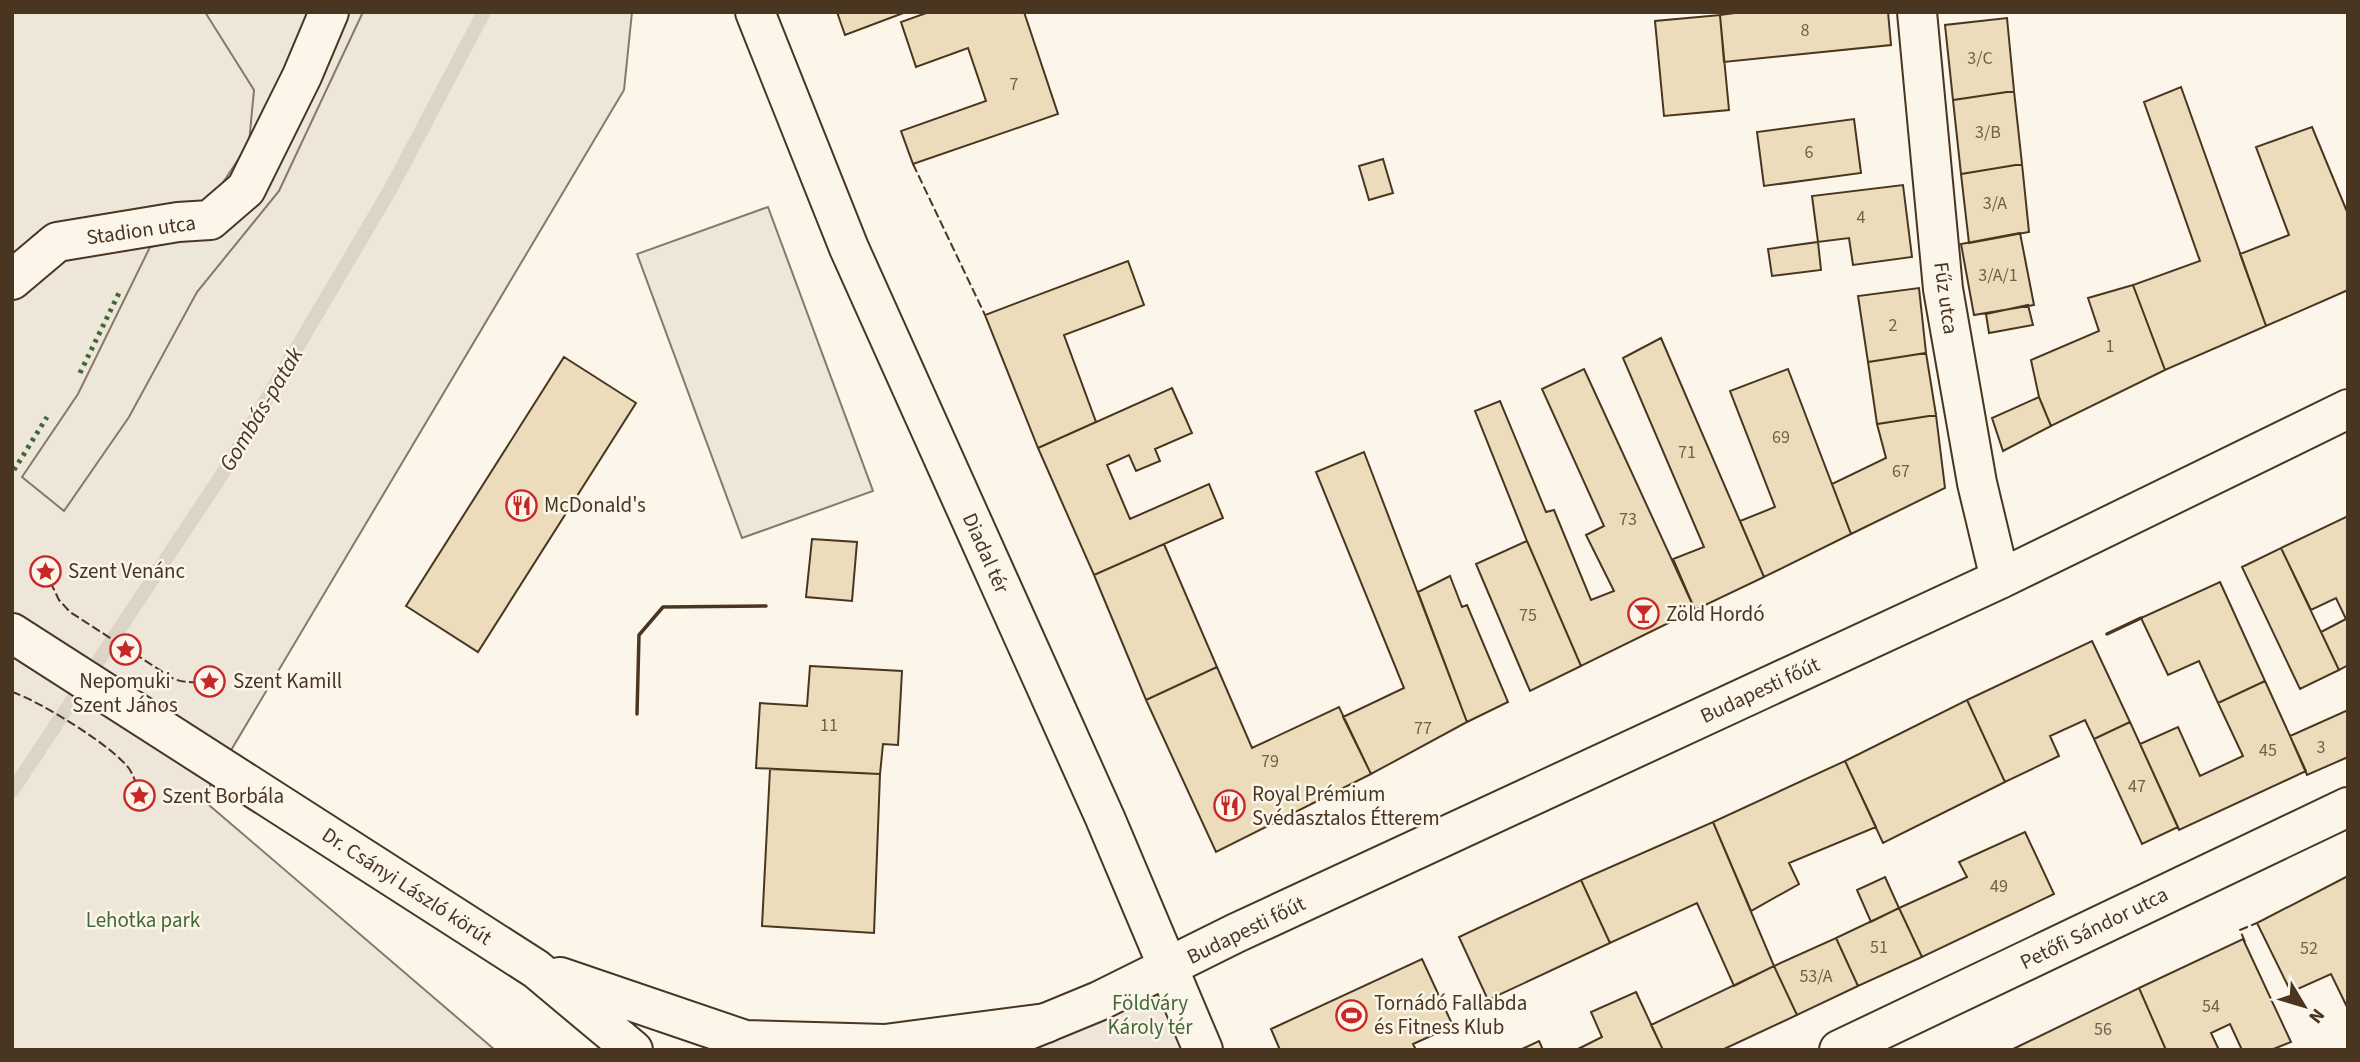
<svg xmlns="http://www.w3.org/2000/svg" width="2360" height="1062" font-family="'Source Sans 3',sans-serif">
<rect width="100%" height="100%" fill="#fbf6e9"/>
<path fill="#ede6d9" stroke="#887966" stroke-width="2" d="M 12,12 L 632,12 L 624,90 L 202,799 L 495,1050 L 12,1050 Z
M 1169,967 L 1203,1050 L 1012,1050 Z"/>
<path fill="#ede7d9" stroke="#887966" stroke-width="2" d="M 205,12 L 363,12 L 279,191 L 197,292 L 129,417 L 64,511 L 22,477 L 78,394 L 150,247 L 186,239 L 249,143 L 254,90 Z
M 768,207 L 873,491 L 742,538 L 637,254 Z"/>
<g fill="none" stroke-linecap="round" stroke-linejoin="round">
<path stroke="#dcd4c6" stroke-width="14" d="M 12,791 L 223,473 L 390,190 L 484,12"/>
</g>
<path fill="#ecdcbc" stroke="#4a3520" stroke-width="2" d="M 837,12 L 906,12 L 845,35 Z
M 929,12 L 1024,12 L 1058,114 L 913,164 L 901,131 L 986,101 L 968,48 L 916,67 L 901,22 Z
M 1742,12 L 1888,12 L 1891,45 L 1724,62 L 1720,15 Z
M 1720,15 L 1729,110 L 1664,116 L 1655,21 Z
M 2007,18 L 2014,91 L 1953,100 L 1945,25 Z
M 2181,87 L 2266,326 L 2165,370 L 2133,285 L 2200,261 L 2144,102 Z
M 2014,91 L 2022,164 L 1961,174 L 1953,100 Z
M 1854,119 L 1861,173 L 1764,186 L 1757,132 Z
M 2312,127 L 2348,214 L 2348,290 L 2266,326 L 2240,254 L 2289,235 L 2256,147 Z
M 1383,159 L 1393,193 L 1369,200 L 1359,166 Z
M 2022,164 L 2029,232 L 1969,243 L 1961,174 Z
M 1903,185 L 1912,257 L 1853,265 L 1849,238 L 1818,242 L 1812,196 Z
M 2020,233 L 2034,305 L 1974,315 L 1961,244 Z
M 1818,242 L 1821,270 L 1772,276 L 1768,249 Z
M 1128,261 L 1144,305 L 1064,335 L 1096,422 L 1038,448 L 985,315 Z
M 2133,285 L 2165,370 L 2051,426 L 2039,397 L 2031,360 L 2099,331 L 2088,298 Z
M 1919,288 L 1926,353 L 1868,362 L 1858,296 Z
M 2028,305 L 2033,325 L 1989,333 L 1986,314 Z
M 1661,338 L 1764,577 L 1695,610 L 1673,559 L 1704,547 L 1623,358 Z
M 1926,353 L 1936,415 L 1877,424 L 1868,362 Z
M 564,357 L 636,403 L 478,652 L 406,606 Z
M 1584,369 L 1695,610 L 1581,666 L 1527,541 L 1475,411 L 1500,401 L 1546,512 L 1554,510 L 1591,600 L 1614,591 L 1586,535 L 1604,526 L 1542,389 Z
M 1788,369 L 1851,534 L 1764,577 L 1740,521 L 1775,507 L 1730,391 Z
M 1172,388 L 1192,433 L 1155,449 L 1160,461 L 1136,471 L 1129,455 L 1107,465 L 1130,519 L 1209,484 L 1223,518 L 1094,575 L 1038,448 Z
M 2039,397 L 2051,426 L 2003,451 L 1992,418 Z
M 1936,415 L 1945,488 L 1851,534 L 1832,484 L 1886,458 L 1877,424 Z
M 1364,452 L 1467,722 L 1371,774 L 1343,717 L 1404,688 L 1316,472 Z
M 2348,516 L 2348,665 L 2339,670 L 2321,632 L 2346,619 L 2336,598 L 2311,610 L 2281,548 Z
M 812,539 L 857,542 L 852,601 L 806,597 Z
M 1527,541 L 1581,666 L 1530,691 L 1476,564 Z
M 1164,544 L 1217,667 L 1146,700 L 1094,575 Z
M 2281,548 L 2339,670 L 2300,689 L 2242,567 Z
M 1450,576 L 1462,607 L 1467,605 L 1508,702 L 1467,722 L 1418,592 Z
M 2220,582 L 2265,681 L 2218,703 L 2199,661 L 2168,675 L 2141,618 Z
M 2092,641 L 2130,722 L 2094,739 L 2085,720 L 2050,736 L 2059,756 L 2005,782 L 1967,700 Z
M 810,666 L 902,671 L 898,745 L 883,744 L 880,774 L 756,768 L 760,703 L 807,706 Z
M 1217,667 L 1252,748 L 1339,707 L 1371,774 L 1216,852 L 1146,700 Z
M 2265,681 L 2306,771 L 2179,830 L 2140,744 L 2178,727 L 2200,776 L 2243,756 L 2218,703 Z
M 1967,700 L 2005,782 L 1883,843 L 1845,761 Z
M 2348,710 L 2348,757 L 2307,775 L 2290,736 Z
M 2130,722 L 2178,827 L 2142,844 L 2094,739 Z
M 1845,761 L 1876,827 L 1789,863 L 1799,884 L 1751,911 L 1713,822 Z
M 770,769 L 880,774 L 874,933 L 762,926 Z
M 1713,822 L 1774,966 L 1734,986 L 1697,903 L 1610,943 L 1581,880 Z
M 2025,832 L 2054,894 L 1922,957 L 1899,908 L 1967,877 L 1959,862 Z
M 2348,876 L 2348,1009 L 2331,974 L 2291,992 L 2257,923 Z
M 1885,877 L 1899,908 L 1871,922 L 1857,890 Z
M 1581,880 L 1610,943 L 1488,1000 L 1459,937 Z
M 1899,908 L 1922,957 L 1858,986 L 1836,938 Z
M 1836,938 L 1858,986 L 1797,1015 L 1774,966 Z
M 2243,939 L 2291,1042 L 2271,1050 L 2242,1050 L 2230,1024 L 2211,1033 L 2219,1050 L 2166,1050 L 2139,988 Z
M 1422,959 L 1453,1026 L 1413,1044 L 1416,1050 L 1280,1050 L 1271,1029 Z
M 1774,966 L 1797,1015 L 1722,1050 L 1663,1050 L 1651,1025 Z
M 2139,988 L 2166,1050 L 2011,1050 Z
M 1636,992 L 1663,1050 L 1576,1050 L 1602,1037 L 1591,1012 Z
M 1539,1041 L 1543,1050 L 1520,1050 Z"/>
<g fill="none" stroke-linecap="round" stroke-linejoin="round">
<defs>
<path id="minor" d="M 755,12 L 849,248 L 1105,818 L 1203,1050
M 1917,12 L 1943,289 L 1977,483 L 2000,579
M 12,280 L 57,242 L 178,222 L 210,220 L 246,189 L 302,76 L 329,12
M 1014,1036 L 1099,1001 L 1236,933 L 2000,579 L 2348,409
M 1839,1050 L 2348,807"/>
<path id="major" d="M 12,633 L 536,969 L 633,1050
M 560,977 L 745,1040 L 885,1044 L 1046,1023"/>
</defs>
<use href="#minor" stroke="#4a3520" stroke-width="42"/>
<use href="#major" stroke="#4a3520" stroke-width="42"/>
<use href="#minor" stroke="#fbf6e9" stroke-width="38"/>
<use href="#major" stroke="#fbf6e9" stroke-width="38"/>
<path stroke="#436837" stroke-width="5" stroke-dasharray="3.5 5" stroke-linecap="butt" d="M 80,373 L 120,291
M 14,470 L 47,417"/>
<path stroke="#4a3520" stroke-width="2" stroke-dasharray="9 3.5" stroke-linecap="butt" d="M 913,164 L 985,315
M 45,571 L 59,600 L 70,612 L 172,678 C 185,684 196,682 210,681
M 12,692 C 38,700 116,748 130,770 C 135,778 137,787 139,796
M 2245,942 L 2240,930 L 2257,923"/>
<path stroke="#4a3520" stroke-width="3.5" d="M 2107,634 L 2141,618
M 637,714 L 639,635 L 663,607 L 766,606"/>
</g>
<defs>
<symbol id="restaurant-ring" viewBox="-11 -11 22 22"><circle r="9.5" fill="#fbf6e9" stroke="#c62828" stroke-width="1.5"/><path d="M-5-6h1v4h1v-4h1v4h1v-4h1v5L-1.5 .5V6h-2V.5L-5-1ZM5-6V6H3V1.5H1.5Q1.5-4 5-6Z" fill="#c62828"/></symbol>
<symbol id="sight-ring" viewBox="-11 -11 22 22"><circle r="9.5" fill="#fbf6e9" stroke="#c62828" stroke-width="1.5"/><path d="M0-6L1.8-2.2L6-1.7L2.9 1.2L3.7 5.4L0 3.3L-3.7 5.4L-2.9 1.2L-6-1.7L-1.8-2.2Z" fill="#c62828"/></symbol>
<symbol id="bar-ring" viewBox="-11 -11 22 22"><circle r="9.5" fill="#fbf6e9" stroke="#c62828" stroke-width="1.5"/><path d="M-6-5H6L.8 .8V4.5H3.5V6h-7V4.5H-.8V.8Z" fill="#c62828"/></symbol>
<symbol id="stadium-ring" viewBox="-11 -11 22 22"><circle r="9.5" fill="#fbf6e9" stroke="#c62828" stroke-width="1.5"/><path d="M0-5a6.5 5 0 1 0 0 10a6.5 5 0 1 0 0-10ZM-3.5-1.8h7v3.6h-7Z" fill="#c62828"/></symbol>
</defs>
<g fill-rule="evenodd">
<use href="#restaurant-ring" x="504" y="488" width="35" height="35"/>
<use href="#sight-ring" x="28" y="554" width="35" height="35"/>
<use href="#bar-ring" x="1626" y="596" width="35" height="35"/>
<use href="#sight-ring" x="108" y="632" width="35" height="35"/>
<use href="#sight-ring" x="192" y="664" width="35" height="35"/>
<use href="#sight-ring" x="122" y="778" width="35" height="35"/>
<use href="#restaurant-ring" x="1212" y="788" width="35" height="35"/>
<use href="#stadium-ring" x="1334" y="998" width="35" height="35"/>
</g>
<g text-anchor="middle" dominant-baseline="central" stroke-width="5" stroke-linejoin="round" paint-order="stroke">
<g font-size="18" fill="#725f47">
<text x="1805" y="30">8</text>
<text x="1980" y="58">3/C</text>
<text x="1014" y="84">7</text>
<text x="1988" y="132">3/B</text>
<text x="1809" y="152">6</text>
<text x="1995" y="203">3/A</text>
<text x="1861" y="217">4</text>
<text x="1998" y="275">3/A/1</text>
<text x="1893" y="325">2</text>
<text x="2110" y="346">1</text>
<text x="1781" y="437">69</text>
<text x="1687" y="452">71</text>
<text x="1901" y="471">67</text>
<text x="1628" y="519">73</text>
<text x="1528" y="615">75</text>
<text x="829" y="725">11</text>
<text x="1423" y="728">77</text>
<text x="2321" y="747">3</text>
<text x="2268" y="750">45</text>
<text x="1270" y="761">79</text>
<text x="2137" y="786">47</text>
<text x="1999" y="886">49</text>
<text x="1879" y="947">51</text>
<text x="2309" y="948">52</text>
<text x="1816" y="976">53/A</text>
<text x="2211" y="1006">54</text>
<text x="2103" y="1029">56</text>
</g>
<g font-size="21" fill="#4a3520" stroke="#fbf6e9">
<text transform="translate(141 230) rotate(-8)">Stadion utca</text>
<text transform="translate(1946 298) rotate(82)">Fűz utca</text>
<text transform="translate(986 553) rotate(66)">Diadal tér</text>
<text transform="translate(1760 690) rotate(-25)">Budapesti főút</text>
<text transform="translate(407 886) rotate(33)">Dr. Csányi László körút</text>
<text transform="translate(2094 928) rotate(-26)">Petőfi Sándor utca</text>
<text transform="translate(1246 930) rotate(-26)">Budapesti főút</text>
</g>
<g font-size="21" fill="#4a3520" stroke="#fbf6e9" text-anchor="start">
<text x="544" y="505">McDonald's</text>
<text x="68" y="571">Szent Venánc</text>
<text x="1666" y="614">Zöld Hordó</text>
<text x="125" y="681" text-anchor="middle">Nepomuki<tspan x="125" dy="24">Szent János</tspan></text>
<text x="233" y="681">Szent Kamill</text>
<text x="1252" y="794">Royal Prémium<tspan x="1252" dy="24">Svédasztalos Étterem</tspan></text>
<text x="162" y="796">Szent Borbála</text>
<text x="1374" y="1003">Tornádó Fallabda<tspan x="1374" dy="24">és Fitness Klub</tspan></text>
</g>
<g font-size="21" fill="#436837" stroke="#fbf6e9">
<text x="143" y="920">Lehotka park</text>
<text x="1150" y="1003">Földváry<tspan x="1150" dy="24">Károly tér</tspan></text>
</g>
<g font-size="23" font-style="italic" fill="#4a3520" stroke="#fbf6e9">
<text transform="translate(261 409) rotate(-59)">Gombás-patak</text>
</g>
</g>
<rect width="2360" height="1062" fill="none" stroke="#4a3520" stroke-width="28"/>
<g transform="translate(2304 1006) rotate(128)" stroke="#fbf6e9" stroke-width="5" paint-order="stroke">
<path d="M0-5L12 26L0 18L-12 26Z" fill="#4a3520"/>
<text y="-10" font-size="19" font-weight="bold" text-anchor="middle" fill="#4a3520">N</text>
</g>
</svg>
